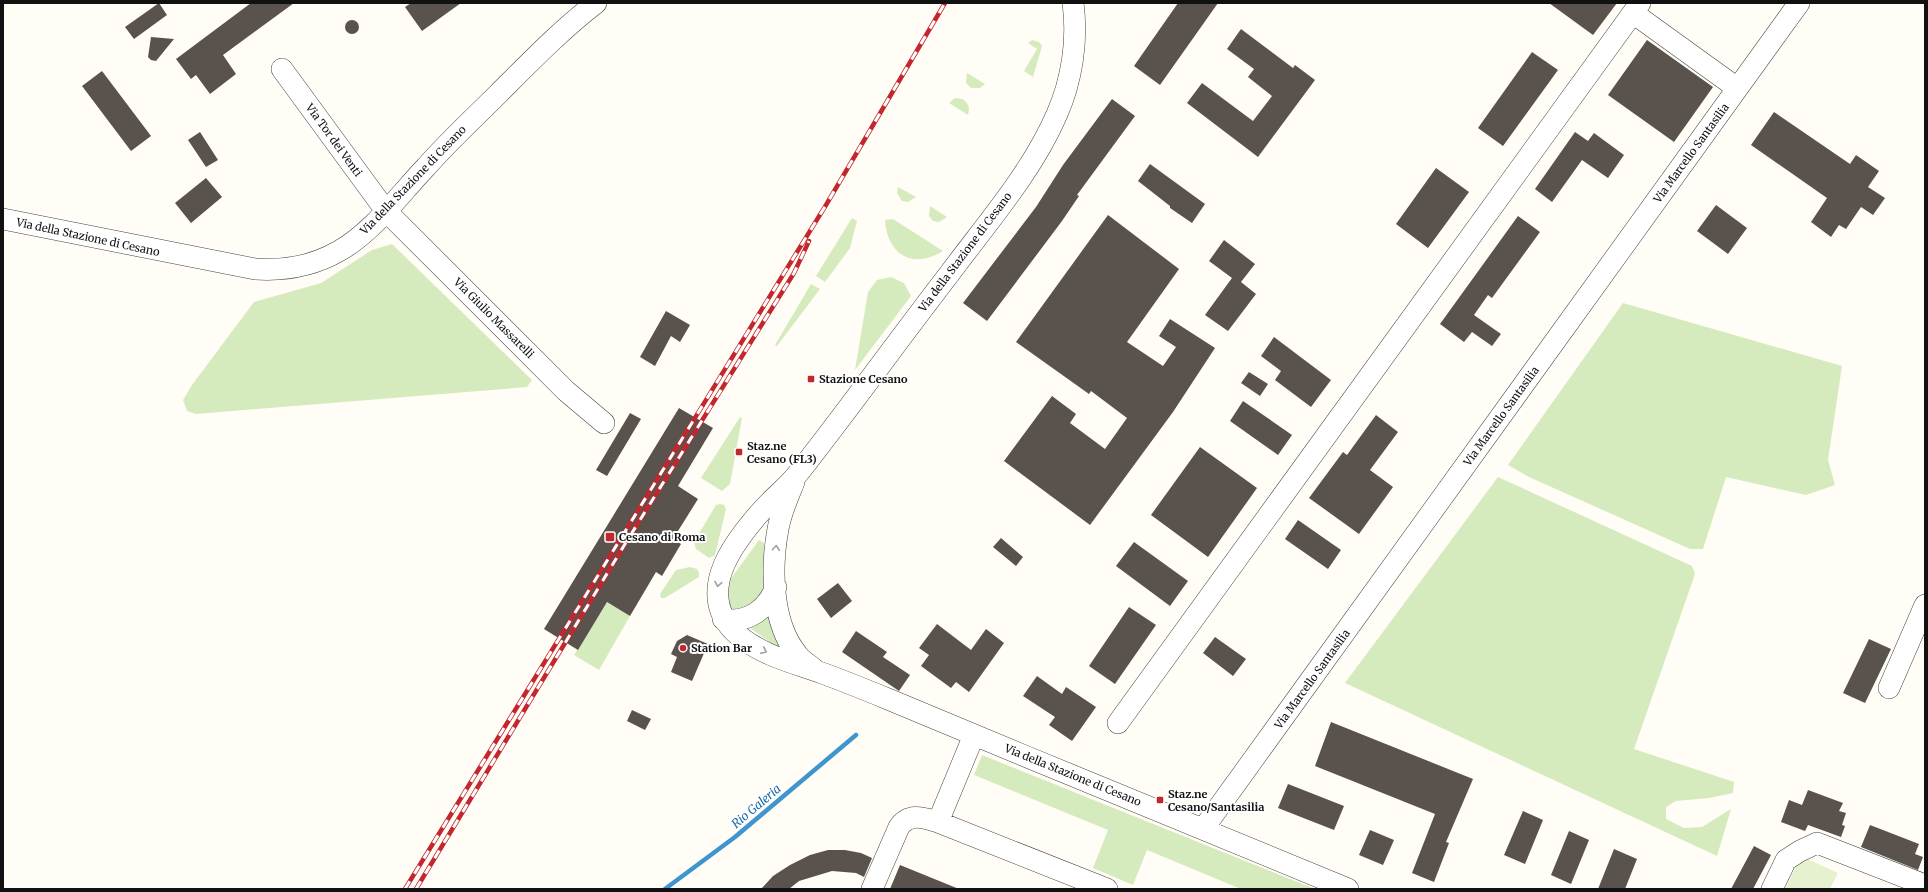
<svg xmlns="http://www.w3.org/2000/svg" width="1928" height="892" font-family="Merriweather,serif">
<rect width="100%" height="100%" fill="#fffdf5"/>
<path fill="#d5ebbd" d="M 1032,40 L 1039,42 L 1042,46 L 1033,77 L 1024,71 L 1037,49 L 1028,43 Z
M 967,73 L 985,84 L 980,88 L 971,88 L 966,83 Z
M 955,98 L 962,99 C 969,103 970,108 968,115 L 949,103 Z
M 898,187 L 916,197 L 908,202 L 902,201 L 897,193 Z
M 930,206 L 947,217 L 939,222 L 933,221 L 929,216 Z
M 852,218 L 857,221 L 850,248 L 825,282 L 816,276 Z
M 893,219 L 943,251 C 913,270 887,255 885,220 Z
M 392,244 L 532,380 L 527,387 L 196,414 L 187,411 L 183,400 L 192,385 L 254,302 L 321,283 L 372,250 Z
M 891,277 L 904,283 L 911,296 L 855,370 L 868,292 L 877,280 Z
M 811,284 L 820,289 L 777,346 L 775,345 Z
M 1623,303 L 1842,366 L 1828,460 L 1835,485 L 1806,495 L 1726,477 L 1703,549 L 1690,549 L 1529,477 L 1508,465 Z
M 740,417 L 742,418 L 730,484 L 722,491 L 701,478 Z
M 1498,477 L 1692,566 L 1695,574 L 1634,749 L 1734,782 L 1733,793 L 1709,798 L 1676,801 L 1666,807 L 1666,819 L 1684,828 L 1702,827 L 1731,809 L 1717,856 L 1345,683 Z
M 720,504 L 724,505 L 726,509 L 715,555 L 709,558 L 696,549 L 694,542 L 716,505 Z
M 759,540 L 764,543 L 765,595 L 763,601 L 735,611 L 730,608 L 727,584 Z
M 690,567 L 697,569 L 699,573 L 699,577 L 665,598 L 661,598 L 660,594 L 676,570 Z
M 607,602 L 630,616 L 599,670 L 574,655 Z
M 773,607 L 792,658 L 746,625 Z
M 982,755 L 1315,889 L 1241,889 L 1147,850 L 1133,885 L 1093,868 L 1108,830 L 974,775 Z"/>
<path fill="#e6f2cf" d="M 1801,856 L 1838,873 L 1830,889 L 1785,889 Z"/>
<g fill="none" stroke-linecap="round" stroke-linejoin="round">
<path stroke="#3f96cf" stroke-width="4.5" d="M 665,889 L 735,837 L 856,735"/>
</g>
<path fill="#5a524d" d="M 159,3 L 167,15 L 134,39 L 125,27 Z
M 251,3 L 294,3 L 223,55 L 236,74 L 210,94 L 196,75 L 191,79 L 176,59 Z
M 411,3 L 461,3 L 422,31 L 405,7 Z
M 1178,3 L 1218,3 L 1160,85 L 1134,66 Z
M 1549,3 L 1617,3 L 1593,35 Z
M345 27a7 7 0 1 1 14 0a7 7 0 1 1-14 0Z
M 1241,29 L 1293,68 L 1295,65 L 1315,80 L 1258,157 L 1187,103 L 1202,83 L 1253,121 L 1272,96 L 1248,77 L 1254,69 L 1227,49 Z
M 151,37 L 174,39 L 156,61 L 151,60 L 148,57 Z
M 1647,40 L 1713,87 L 1674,142 L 1608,95 Z
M 1532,52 L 1558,70 L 1503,146 L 1478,128 Z
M 102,71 L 151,136 L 131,151 L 82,86 Z
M 1112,99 L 1135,116 L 1077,195 L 1079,196 L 1062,221 L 987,321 L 963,303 L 1036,207 L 1063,165 Z
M 1774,112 L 1850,164 L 1856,155 L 1879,171 L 1868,187 L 1885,198 L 1873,215 L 1861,207 L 1846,229 L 1839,225 L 1831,237 L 1811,222 L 1827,198 L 1751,145 Z
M 200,132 L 218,160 L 206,167 L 188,140 Z
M 1575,132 L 1588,141 L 1594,133 L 1624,155 L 1608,178 L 1582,160 L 1552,202 L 1535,189 Z
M 1150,164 L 1205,204 L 1192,223 L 1170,208 L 1170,206 L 1138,181 Z
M 1436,168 L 1469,192 L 1428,248 L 1396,224 Z
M 206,178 L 222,197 L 191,223 L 175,203 Z
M 1716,205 L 1747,228 L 1728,254 L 1697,231 Z
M 1108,215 L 1179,269 L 1127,342 L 1163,366 L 1176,347 L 1159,336 L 1170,319 L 1215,348 L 1173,412 L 1090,525 L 1004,461 L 1052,396 L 1076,414 L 1070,423 L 1105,449 L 1127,418 L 1091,391 L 1089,394 L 1016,342 Z
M 1518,216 L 1540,232 L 1492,298 L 1488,295 L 1474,315 L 1501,334 L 1492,346 L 1472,332 L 1464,342 L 1440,324 Z
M 1224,240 L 1255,264 L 1241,282 L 1256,294 L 1228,331 L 1205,315 L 1232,278 L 1209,261 Z
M 666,311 L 690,325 L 680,342 L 671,336 L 655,366 L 640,357 Z
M 1274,337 L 1331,380 L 1311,407 L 1275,380 L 1281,371 L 1261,356 Z
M 1249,372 L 1268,384 L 1260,396 L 1241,383 Z
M 1243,401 L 1292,435 L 1278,455 L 1230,421 Z
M 679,408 L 713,428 L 678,486 L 698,499 L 673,539 L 681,544 L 662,576 L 656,572 L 630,616 L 607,602 L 578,650 L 544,629 Z
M 630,413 L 641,419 L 607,476 L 596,470 Z
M 1376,415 L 1398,432 L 1370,470 L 1393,487 L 1359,534 L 1309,498 L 1343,452 L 1347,455 Z
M 1200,447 L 1257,488 L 1208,557 L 1151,515 Z
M 1298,520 L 1341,550 L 1328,569 L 1285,539 Z
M 1001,538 L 1023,557 L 1016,566 L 993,547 Z
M 1134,542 L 1188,581 L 1170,606 L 1116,566 Z
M 838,583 L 852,601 L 831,618 L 817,599 Z
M 1129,607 L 1156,625 L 1115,684 L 1089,666 Z
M 937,624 L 971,650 L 986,629 L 1004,643 L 969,692 L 956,682 L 951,688 L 921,666 L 929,655 L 919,648 Z
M 856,631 L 887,652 L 883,657 L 910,675 L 899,691 L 842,652 Z
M 687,635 L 708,644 L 692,681 L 671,672 L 677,657 L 671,654 L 677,641 Z
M 1215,637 L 1246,659 L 1233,676 L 1203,653 Z
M 1869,639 L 1891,649 L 1865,703 L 1843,693 Z
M 1037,676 L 1062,694 L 1066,687 L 1096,707 L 1072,741 L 1049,725 L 1055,717 L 1023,696 Z
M 632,710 L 651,719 L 645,730 L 627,721 Z
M 1331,722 L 1473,779 L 1446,842 L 1449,843 L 1434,882 L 1412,873 L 1435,814 L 1315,766 Z
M 1288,784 L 1344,806 L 1334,830 L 1278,808 Z
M 1808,790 L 1843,803 L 1839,811 L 1846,813 L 1842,825 L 1845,826 L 1841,837 L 1808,825 L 1805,831 L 1781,822 L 1789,800 L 1802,805 Z
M 1523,811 L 1543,820 L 1525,864 L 1504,855 Z
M 1870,825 L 1919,844 L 1915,854 L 1923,857 L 1918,870 L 1861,847 Z
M 1370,830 L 1394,840 L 1383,865 L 1359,855 Z
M 1569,831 L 1589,840 L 1571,884 L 1551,875 Z
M 1754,846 L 1771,855 L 1753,889 L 1731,889 Z
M 1614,849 L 1637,859 L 1625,889 L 1598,889 Z
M 828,850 L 845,850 L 861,853 L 872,858 L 864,877 L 856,873 L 832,871 L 799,881 L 789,889 L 761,889 L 773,876 L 790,865 L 810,855 Z
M 900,865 L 959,889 L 890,889 Z"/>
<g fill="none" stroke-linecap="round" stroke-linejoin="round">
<defs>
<path id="minor" d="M 1073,3 C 1078,40 1072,80 1057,114 C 1032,172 987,223 950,273 C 899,339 851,406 800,471 C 791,483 780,492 770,502 C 754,518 733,544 724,565 C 713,591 716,616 738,635 C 761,655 794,663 822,673 C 844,681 866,690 888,699 C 1041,763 1194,826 1348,889
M 1633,13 L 1737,88
M 282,69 L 386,211 L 566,391 L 604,423
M 3,219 L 255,269 C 285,271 313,266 339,251 C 373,232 400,194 426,167 C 449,141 474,118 498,94 C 530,62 561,30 596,3
M 794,482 C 788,497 781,512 778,529 C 771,567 771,622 797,654 C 801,660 808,664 813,668
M 723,619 C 748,624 767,609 776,587
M 1889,688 L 1925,605
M 1118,723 L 1640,3
M 938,822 L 974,735
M 1203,829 L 1799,3
M 872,889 L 899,827 C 909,812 924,818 938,822 L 1107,889
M 1772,889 L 1786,860 L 1800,851 L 1817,843 L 1925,885"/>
</defs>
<use href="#minor" stroke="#444" stroke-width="22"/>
<use href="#minor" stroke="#fff" stroke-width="21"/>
<defs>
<path id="rail" d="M 405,889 L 826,205 L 945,3
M 416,889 L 625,544 L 794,273 L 809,241"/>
</defs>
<use href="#rail" stroke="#c4262e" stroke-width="4.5"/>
<use href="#rail" stroke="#fff" stroke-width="3" stroke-dasharray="9" stroke-linecap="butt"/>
</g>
<defs><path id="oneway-chevron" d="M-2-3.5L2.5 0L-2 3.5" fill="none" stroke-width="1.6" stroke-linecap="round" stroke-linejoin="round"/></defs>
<g stroke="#a0a0a0">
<use href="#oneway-chevron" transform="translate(776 548) rotate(-85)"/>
<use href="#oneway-chevron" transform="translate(718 584) rotate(101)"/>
<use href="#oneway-chevron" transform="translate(764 651) rotate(25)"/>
</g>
<g fill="#c4262e" stroke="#fff" stroke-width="1.5">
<rect x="807" y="375" width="8" height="8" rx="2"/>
<rect x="735" y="448" width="8" height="8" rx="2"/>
<rect x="605" y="532" width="10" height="10" rx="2"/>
<circle cx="683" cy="648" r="4"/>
<rect x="1156" y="796" width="8" height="8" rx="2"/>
</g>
<g text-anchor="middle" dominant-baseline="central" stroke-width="4" stroke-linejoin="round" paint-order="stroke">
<g font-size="11" fill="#111" stroke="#fff">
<text transform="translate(334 140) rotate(54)">Via Tor dei Venti</text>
<text transform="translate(1691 153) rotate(-54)">Via Marcello Santasilia</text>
<text transform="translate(413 180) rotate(-46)">Via della Stazione di Cesano</text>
<text transform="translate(88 237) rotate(12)">Via della Stazione di Cesano</text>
<text transform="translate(965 252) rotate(-53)">Via della Stazione di Cesano</text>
<text transform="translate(494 318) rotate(45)">Via Giulio Massarelli</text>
<text transform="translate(1501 416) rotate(-54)">Via Marcello Santasilia</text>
<text transform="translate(1312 679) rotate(-54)">Via Marcello Santasilia</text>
<text transform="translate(1073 775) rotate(22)">Via della Stazione di Cesano</text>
</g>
<g font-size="11" font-weight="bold" fill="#111" stroke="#fff" text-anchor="start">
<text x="819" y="379">Stazione Cesano</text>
<text x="747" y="446">Staz.ne<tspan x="747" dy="13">Cesano (FL3)</tspan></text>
<text x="619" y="537">Cesano di Roma</text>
<text x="691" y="648">Station Bar</text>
<text x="1168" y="794">Staz.ne<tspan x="1168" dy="13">Cesano/Santasilia</tspan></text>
</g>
<g font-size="12" font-style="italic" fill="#1768a6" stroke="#fff">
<text transform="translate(756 806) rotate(-40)">Rio Galeria</text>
</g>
</g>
<rect width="1928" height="892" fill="none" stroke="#111111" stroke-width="8"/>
</svg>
